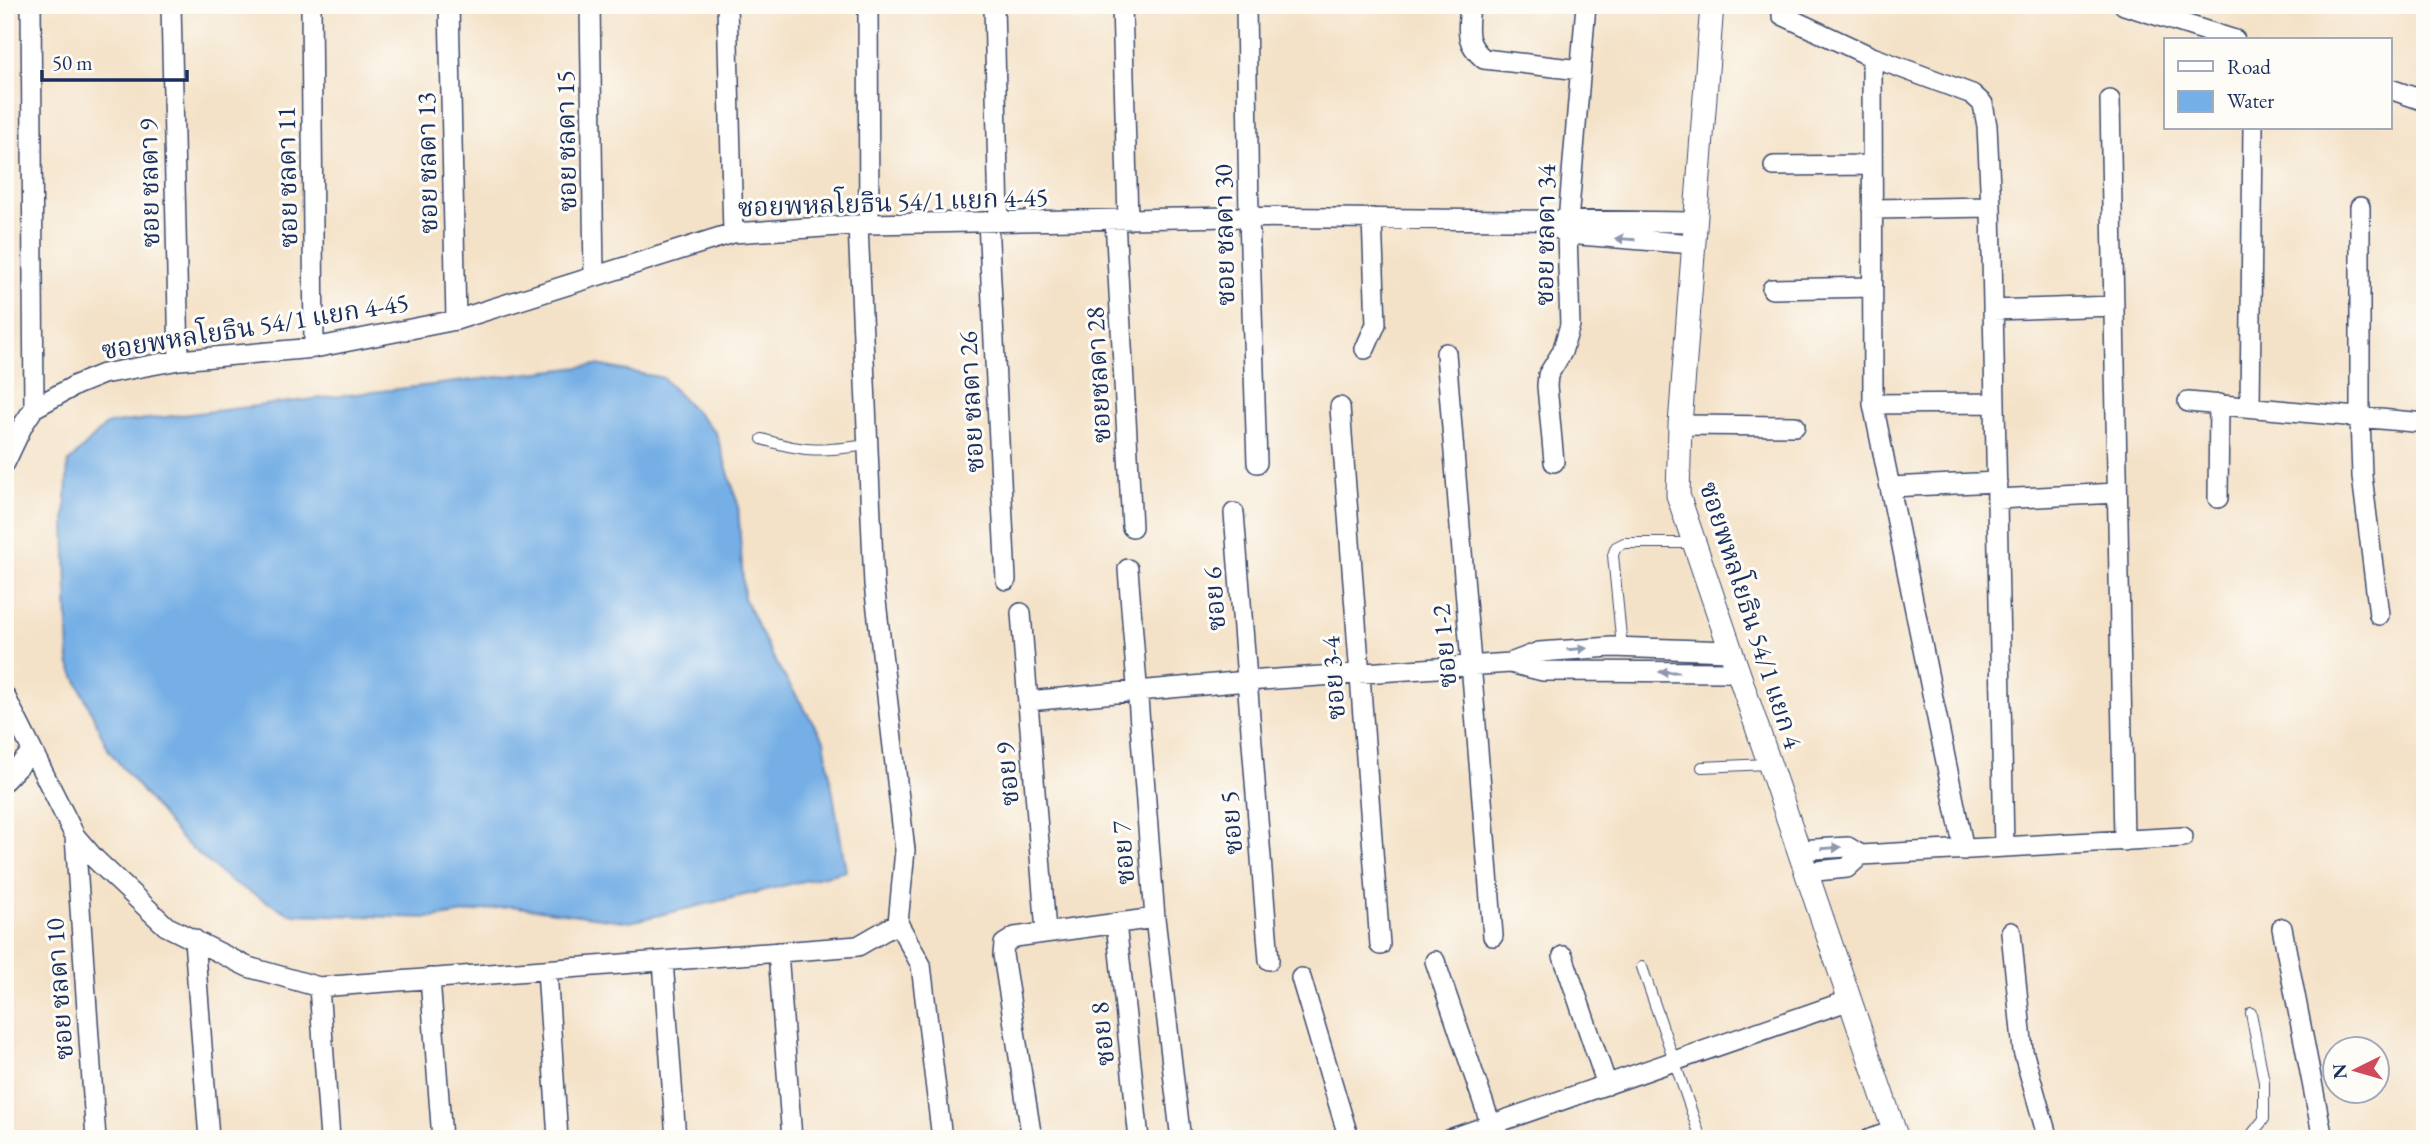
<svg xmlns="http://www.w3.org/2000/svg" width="2430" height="1144" font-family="'EB Garamond','Noto Serif Thai',serif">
<rect width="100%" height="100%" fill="#fdfcf7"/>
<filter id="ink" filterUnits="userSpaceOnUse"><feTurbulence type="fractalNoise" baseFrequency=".0143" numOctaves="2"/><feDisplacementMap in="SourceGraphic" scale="14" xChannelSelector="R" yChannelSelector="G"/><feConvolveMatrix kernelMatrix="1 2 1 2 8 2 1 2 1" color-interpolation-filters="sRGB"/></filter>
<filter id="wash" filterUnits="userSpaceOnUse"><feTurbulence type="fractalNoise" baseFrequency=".00686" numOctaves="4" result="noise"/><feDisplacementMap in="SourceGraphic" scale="28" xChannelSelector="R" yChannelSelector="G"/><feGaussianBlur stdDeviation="1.57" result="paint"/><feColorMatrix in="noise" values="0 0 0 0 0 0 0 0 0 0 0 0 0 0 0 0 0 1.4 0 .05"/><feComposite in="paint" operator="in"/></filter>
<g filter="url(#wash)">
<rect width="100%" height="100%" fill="#f4e2c8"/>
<path fill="#74afe5" stroke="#486fa2" stroke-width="2" d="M 597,365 L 663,378 L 716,433 L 738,504 L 744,598 L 776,663 L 824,740 L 846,871 L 630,922 L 510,906 L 433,918 L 290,914 L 231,882 L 182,840 L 109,751 L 69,663 L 65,520 L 68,463 L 107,424 Z"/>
</g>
<g filter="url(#ink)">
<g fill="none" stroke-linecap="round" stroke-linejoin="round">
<defs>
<path id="service" d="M 762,439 C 805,453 824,451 868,445
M 1622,647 L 1613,555 L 1616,547 L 1624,543 L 1693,543
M 1702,767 L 1768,764
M 1642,967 L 1701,1139
M 1498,1122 L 1504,1139
M 2248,1139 L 2264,1119 L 2264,1082 L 2251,1013"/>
<path id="minor" d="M 31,5 L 34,408
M 171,5 L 179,360
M 311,5 L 314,348
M 449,5 L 456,320
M 590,5 L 594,275
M 727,5 L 733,233
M 868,5 L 869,224
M 994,5 L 999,221
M 1122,5 L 1128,220
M 1246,5 L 1249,217 L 1257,463
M 1470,5 C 1468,30 1464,42 1484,59 L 1580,70
M 2124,5 L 2235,40
M 1782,15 L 1872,57 L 1972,94 L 1983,104 L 1987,126 L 1991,207 L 2004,847
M 1872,57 L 1873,404 L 1964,850
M 2390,89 L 2425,101
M 2110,100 L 2124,841
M 1774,166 L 1872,165
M 2360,207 L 2360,417 L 2362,476 L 2379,615
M 1872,209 L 1991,207
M 1115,220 L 1132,527
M 988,221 L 1006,580
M 858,225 L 874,584 L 905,850 L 898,923
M 1558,228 L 1567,234 L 1693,244
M 1772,289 L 1873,287
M 1993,310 L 2114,306
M 1365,349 L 1376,324 L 1372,218
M 1446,353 L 1493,936
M 2188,402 L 2425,423
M 1873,404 L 1995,403
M 1340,407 L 1380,945
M 2250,407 L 2253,128
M 1680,425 L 1795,426
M 1554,462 L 1547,386 L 1548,375 L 1562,352 L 1570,325 L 1567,234 L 1586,5
M 5,463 L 23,425 L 34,408 L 76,385 L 103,374 L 179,360 L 314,348 L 456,320 L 733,233 L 869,224 L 1232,217 L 1695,222
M 1890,487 L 1997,482
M 2218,498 L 2219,404
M 1997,499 L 2117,493
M 1234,513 L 1269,960
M 1128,569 L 1155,918 L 1180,1132
M 1021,613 L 1046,932
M 1510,663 L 1543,671 L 1737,672
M 5,696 L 75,836 L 95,859 L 166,926 L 248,967 L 319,987 L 858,946 L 898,923
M 1028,701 L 1247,681 L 1510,663 L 1539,652 L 1612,647 L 1730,651
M 5,780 L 32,752
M 75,836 L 96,1139
M 1798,850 L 1848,847 L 1861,855 L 2183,837
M 1806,872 L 1847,868 L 1861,855
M 898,923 L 921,965 L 942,1139
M 1116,923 L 1139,1139
M 2282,928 L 2323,1139
M 2011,932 L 2023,1051 L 2048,1139
M 194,939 L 209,1139
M 778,952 L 792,1139
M 1563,956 L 1607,1085
M 663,961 L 676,1139
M 1435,961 L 1491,1125
M 547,970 L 558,1139
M 430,978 L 442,1139
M 1301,978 L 1349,1139
M 319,987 L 330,1139
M 1032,1139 L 1003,955 L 1004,944 L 1015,937 L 1155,918
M 1450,1139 L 1850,1000
M 1870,1139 L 1894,1131"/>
<path id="tertiary" d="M 1712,5 L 1680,425 L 1678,495 L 1897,1139"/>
</defs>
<use href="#service" stroke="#3c4a6e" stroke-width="12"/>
<use href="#minor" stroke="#3c4a6e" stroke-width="22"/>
<use href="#tertiary" stroke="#3c4a6e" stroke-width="25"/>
<use href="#service" stroke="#fff" stroke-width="10"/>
<use href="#minor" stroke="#fff" stroke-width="19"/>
<use href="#tertiary" stroke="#fff" stroke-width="23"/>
</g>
<defs><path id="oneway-solid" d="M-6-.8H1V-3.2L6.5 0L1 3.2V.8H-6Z" transform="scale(1.75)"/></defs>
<g fill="#8d97ae">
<use href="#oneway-solid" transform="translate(1625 239) rotate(-176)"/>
<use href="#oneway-solid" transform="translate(1577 649) rotate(-4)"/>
<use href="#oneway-solid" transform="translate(1669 672) rotate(-180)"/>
<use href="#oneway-solid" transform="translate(1831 848) rotate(-4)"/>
</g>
</g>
<g text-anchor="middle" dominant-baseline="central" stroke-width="6" stroke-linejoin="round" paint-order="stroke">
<g font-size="26" fill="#1b2f5e" stroke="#fdfcf7">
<text transform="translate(566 141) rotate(-91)">ซอย ชลดา 15</text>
<text transform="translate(427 163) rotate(-91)">ซอย ชลดา 13</text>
<text transform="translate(287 177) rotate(-91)">ซอย ชลดา 11</text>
<text transform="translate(149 183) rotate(-91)">ซอย ชลดา 9</text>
<text transform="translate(893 202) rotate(-2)">ซอยพหลโยธิน 54/1 แยก 4-45</text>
<text transform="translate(1224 235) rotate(-91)">ซอย ชลดา 30</text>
<text transform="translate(1545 235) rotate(-89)">ซอย ชลดา 34</text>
<text transform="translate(255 326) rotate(-9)">ซอยพหลโยธิน 54/1 แยก 4-45</text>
<text transform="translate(1098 375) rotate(-93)">ซอยชลดา 28</text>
<text transform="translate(971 402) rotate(-93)">ซอย ชลดา 26</text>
<text transform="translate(1214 599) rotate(-94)">ซอย 6</text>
<text transform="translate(1751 615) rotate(72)">ซอยพหลโยธิน 54/1 แยก 4</text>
<text transform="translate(1444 646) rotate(-95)">ซอย 1-2</text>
<text transform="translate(1333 678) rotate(-94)">ซอย 3-4</text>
<text transform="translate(1007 774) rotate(-95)">ซอย 9</text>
<text transform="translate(1231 823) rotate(-94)">ซอย 5</text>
<text transform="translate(1123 853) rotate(-94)">ซอย 7</text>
<text transform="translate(59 989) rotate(-94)">ซอย ชลดา 10</text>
<text transform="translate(1102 1034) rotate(-96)">ซอย 8</text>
</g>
</g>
<rect width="2430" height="1144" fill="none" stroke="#fdfcf7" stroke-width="28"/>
<rect x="2164" y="38" width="228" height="91" fill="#fdfcf7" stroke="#a3aaba" stroke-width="2"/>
<rect x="2178" y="61" width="35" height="10" fill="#ffffff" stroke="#a3aaba" stroke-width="2"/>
<text x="2227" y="74" font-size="21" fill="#1b2f5e">Road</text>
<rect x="2178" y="91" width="35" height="21" fill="#74afe5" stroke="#a3aaba" stroke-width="2"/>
<text x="2227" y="108" font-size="21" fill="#1b2f5e">Water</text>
<g transform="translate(2356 1070) rotate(265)"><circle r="33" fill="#fdfcf7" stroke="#a3aaba" stroke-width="2"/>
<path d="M0-5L12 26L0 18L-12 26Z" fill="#d1495b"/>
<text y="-10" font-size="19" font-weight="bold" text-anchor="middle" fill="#1b2f5e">N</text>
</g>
<path d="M42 70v10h145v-10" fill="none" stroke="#1b2f5e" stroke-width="3.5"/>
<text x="52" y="70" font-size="21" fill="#1b2f5e" stroke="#fdfcf7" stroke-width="5" paint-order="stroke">50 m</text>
</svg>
